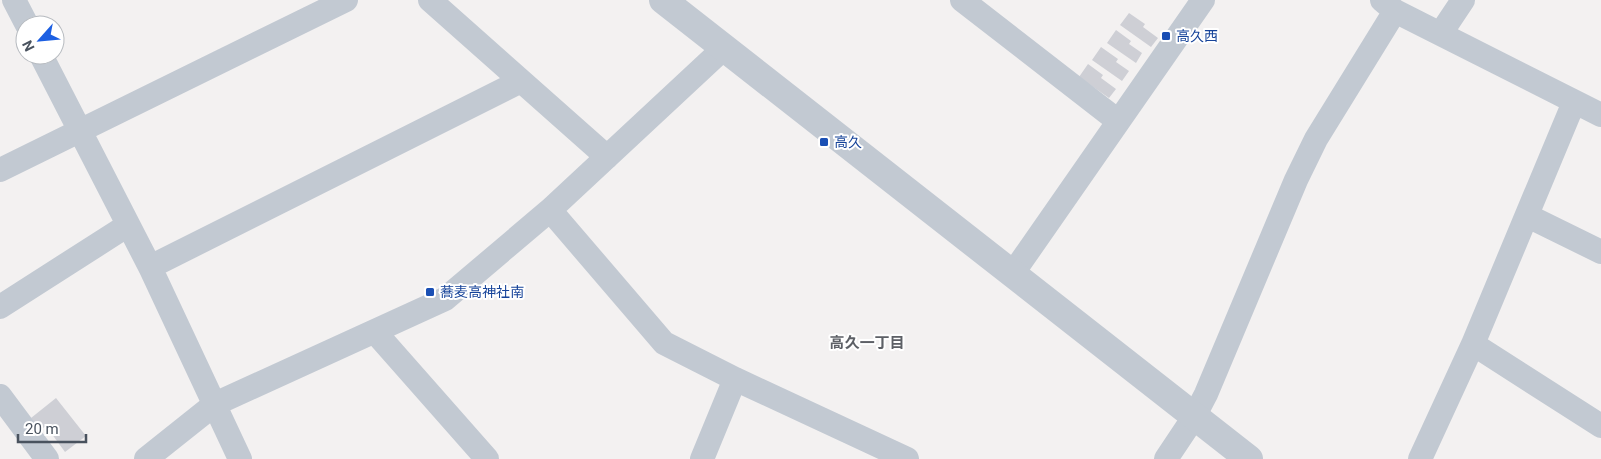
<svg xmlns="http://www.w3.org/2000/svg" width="1601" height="459" font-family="Roboto,'Noto Sans JP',sans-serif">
<rect width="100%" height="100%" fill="#f3f1f1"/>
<path fill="#cecfd5" d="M 1129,13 L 1145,24 L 1143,27 L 1158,38 L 1151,47 L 1120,25 Z
M 1116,30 L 1131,41 L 1129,44 L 1142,53 L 1136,63 L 1107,43 Z
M 1101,47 L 1118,59 L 1116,62 L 1129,71 L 1122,81 L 1092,60 Z
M 1088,64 L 1103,75 L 1101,78 L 1116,89 L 1109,98 L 1079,77 Z
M 56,398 L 86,436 L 65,452 L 46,426 L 40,430 L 31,418 Z"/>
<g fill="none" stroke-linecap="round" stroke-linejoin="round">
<path stroke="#c2c9d2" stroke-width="24" d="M 14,0 L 27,25
M 430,0 L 607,157
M 962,0 L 1118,121
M 1382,0 L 1395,11 L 1601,115
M 1441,33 L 1463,0
M 41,55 L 150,267 L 240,459
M 0,170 L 346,0
M 550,210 L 664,343 L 735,379 L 907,459
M 1528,216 L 1601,252
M 150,267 L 521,81
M 1013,273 L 1203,0
M 0,307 L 128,225
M 375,332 L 487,459
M 1473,344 L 1601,426
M 0,396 L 47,459
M 146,459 L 215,404 L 445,299 L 550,210 L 724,48
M 702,459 L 735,379
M 1166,459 L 1194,417 L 1206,394 L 1296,180 L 1316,139 L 1395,11
M 1420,459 L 1473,344 L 1574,102"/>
<path stroke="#c2c9d2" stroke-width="28" d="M 663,0 L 1249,459"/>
</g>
<g fill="#1a4fb4" stroke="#fff" stroke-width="2">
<rect x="1161" y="31" width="10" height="10" rx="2.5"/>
<rect x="819" y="137" width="10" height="10" rx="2.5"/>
<rect x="425" y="287" width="10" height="10" rx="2.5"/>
</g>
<g text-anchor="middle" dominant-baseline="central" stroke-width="4" stroke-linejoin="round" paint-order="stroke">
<g font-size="14" fill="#164399" stroke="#fff" text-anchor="start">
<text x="1176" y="36">高久西</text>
<text x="834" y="142">高久</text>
<text x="440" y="292">蕎麦高神社南</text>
</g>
<g font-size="15" font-weight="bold" fill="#5d6066" stroke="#fff">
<text x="867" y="343">高久一丁目</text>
</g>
</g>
<g transform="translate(40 40) rotate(243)"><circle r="24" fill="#ffffff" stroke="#b6babf"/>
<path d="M0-4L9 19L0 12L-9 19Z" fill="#1c5fe2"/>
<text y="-8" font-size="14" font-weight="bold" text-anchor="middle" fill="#49525e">N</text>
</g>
<path d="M18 434v8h68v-8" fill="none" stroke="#49525e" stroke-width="2.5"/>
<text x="25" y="434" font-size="15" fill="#49525e" stroke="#ffffff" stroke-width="4" paint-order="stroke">20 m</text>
</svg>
